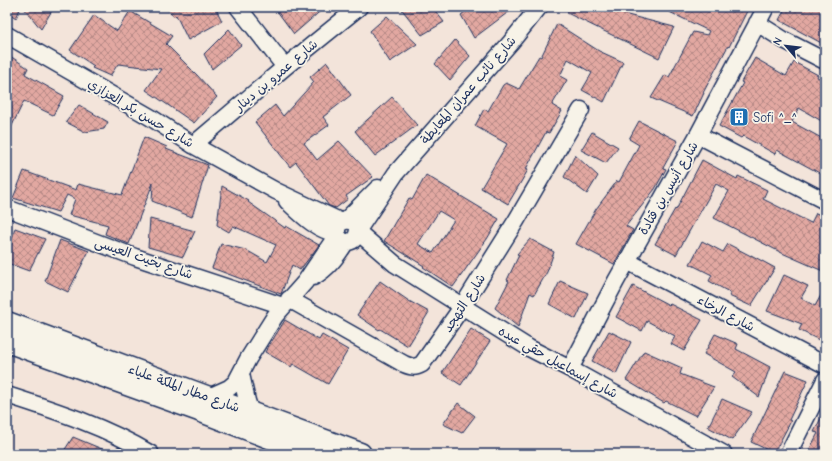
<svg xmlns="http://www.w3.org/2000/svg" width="832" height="461" font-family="'Comic Neue','Playpen Sans Arabic',sans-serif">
<defs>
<pattern id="building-cross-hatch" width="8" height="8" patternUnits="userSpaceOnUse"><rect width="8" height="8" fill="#e2a8a1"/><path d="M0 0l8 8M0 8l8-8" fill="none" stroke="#b68986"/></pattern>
</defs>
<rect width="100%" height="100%" fill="#f3e4da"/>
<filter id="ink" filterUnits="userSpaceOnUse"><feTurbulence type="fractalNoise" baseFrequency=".025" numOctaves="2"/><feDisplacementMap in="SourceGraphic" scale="8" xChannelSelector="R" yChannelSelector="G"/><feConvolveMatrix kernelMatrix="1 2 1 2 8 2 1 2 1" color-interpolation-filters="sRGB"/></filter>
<g filter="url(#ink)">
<path fill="url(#building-cross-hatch)" stroke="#1b2f5e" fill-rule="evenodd" d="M 7,7 L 21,7 L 16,18 L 7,12 Z
M 23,7 L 54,7 L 41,29 Z
M 166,7 L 215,7 L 222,21 L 188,40 L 176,15 L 174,17 Z
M 274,7 L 325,7 L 294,34 Z
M 400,7 L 432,7 L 444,22 L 422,35 Z
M 471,7 L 515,7 L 474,38 L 461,15 Z
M 570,7 L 619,7 L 616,12 L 674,27 L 659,58 L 567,13 Z
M 659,7 L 749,7 L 729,47 L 728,46 L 703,93 L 704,93 L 693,116 L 651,98 L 665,75 L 669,77 L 693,32 L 707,35 L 709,31 Z
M 786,7 L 825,7 L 825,45 L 779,20 Z
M 130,11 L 172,36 L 166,44 L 197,75 L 217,97 L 194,123 L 146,90 L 161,69 L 118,64 L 110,76 L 92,68 L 94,66 L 70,50 L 94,15 L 117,31 Z
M 387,16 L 417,44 L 390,62 L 370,31 Z
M 557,24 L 599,51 L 623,62 L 604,102 L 582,90 L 592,73 L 568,59 L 560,76 L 567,80 L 552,105 L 562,111 L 549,133 L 546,132 L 526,169 L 528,170 L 508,204 L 481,188 L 507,144 L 475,126 L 484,109 L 488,111 L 503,85 L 506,83 L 519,89 L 539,56 L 541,57 Z
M 229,29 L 241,45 L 212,69 L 204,54 Z
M 455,40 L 470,56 L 450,80 L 435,64 Z
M 7,54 L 28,68 L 25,74 L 64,96 L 53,115 L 24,101 L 7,136 Z
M 755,58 L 786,76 L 794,62 L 818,75 L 817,77 L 825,81 L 825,123 L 799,108 L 792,122 L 825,140 L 825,176 L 777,150 L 775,154 L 743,136 L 741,138 L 719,126 L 743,83 L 741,82 Z
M 327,62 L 351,95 L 323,117 L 329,125 L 304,143 L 317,160 L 339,141 L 373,177 L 346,196 L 348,199 L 336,208 L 329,206 L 296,162 L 290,167 L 255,122 L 275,105 L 283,116 L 314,82 L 310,77 Z
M 392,97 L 417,125 L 375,156 L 355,131 Z
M 79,105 L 108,122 L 104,129 L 85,132 L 66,122 Z
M 639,121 L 678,141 L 663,168 L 666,169 L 655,189 L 626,226 L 633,230 L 614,264 L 576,244 L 596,209 L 617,181 L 619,182 L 639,145 L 629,139 Z
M 592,132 L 618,147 L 606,163 L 581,150 Z
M 144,137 L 167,147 L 166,149 L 208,165 L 192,217 L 152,201 L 153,183 L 129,244 L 105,234 L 108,225 L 69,215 L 75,199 L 67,195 L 58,212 L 13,198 L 24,171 L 76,190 L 78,184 L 122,195 Z
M 575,155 L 598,176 L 587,194 L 564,177 Z
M 702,160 L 737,179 L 738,176 L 767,190 L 763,199 L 811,223 L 816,213 L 825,217 L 825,272 L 782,253 L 714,218 L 729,191 L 716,184 L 676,255 L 655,244 L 675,209 L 676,210 Z
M 426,175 L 499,219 L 487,239 L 453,287 L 423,267 L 424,266 L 384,241 L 409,198 L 412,200 ZM 439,211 L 454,220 L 433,253 L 418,244 Z
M 222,186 L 249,201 L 248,202 L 285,228 L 286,226 L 319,245 L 300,270 L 292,265 L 281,294 L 212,268 L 221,244 L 246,250 L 267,262 L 276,245 L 233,226 L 229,232 L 217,225 Z
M 150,219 L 195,231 L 183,257 L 148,247 Z
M 15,228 L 45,239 L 29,271 L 7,263 L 7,256 Z
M 530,239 L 554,252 L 547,272 L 534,295 L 530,293 L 518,327 L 495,308 L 509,281 L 507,280 L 519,255 L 517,254 Z
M 60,240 L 89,251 L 68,292 L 45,281 Z
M 702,241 L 723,252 L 728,244 L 751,256 L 751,255 L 775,268 L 751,306 L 729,296 L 731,293 L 709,281 L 712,275 L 690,264 Z
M 784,275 L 808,286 L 801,298 L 815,306 L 825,288 L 825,343 L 799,330 L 802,324 L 767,311 Z
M 380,281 L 409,301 L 429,312 L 408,346 L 380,329 L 379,330 L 357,315 Z
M 560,281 L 588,293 L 576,319 L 549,304 Z
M 633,286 L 669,305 L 670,304 L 702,320 L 684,351 L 671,344 L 675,336 L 647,321 L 642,331 L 616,317 Z
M 285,320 L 319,340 L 322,335 L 348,350 L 328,384 L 293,364 L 291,367 L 265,352 Z
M 471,329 L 490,341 L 461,385 L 442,373 Z
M 609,331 L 631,342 L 616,374 L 592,361 Z
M 715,334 L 738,344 L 736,349 L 770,367 L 759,397 L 732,377 L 736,372 L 704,354 Z
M 644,351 L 682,368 L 680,374 L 714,387 L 696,416 L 666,401 L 664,403 L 626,380 Z
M 785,371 L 808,380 L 789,420 L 791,421 L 774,453 L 751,442 Z
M 722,399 L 752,412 L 732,440 L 708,427 Z
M 458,403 L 475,416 L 462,433 L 443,424 Z
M 825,410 L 825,454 L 807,454 L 818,433 L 814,432 Z
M 73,437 L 114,454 L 62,454 Z"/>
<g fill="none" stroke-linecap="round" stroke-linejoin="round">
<defs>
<path id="minor" d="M 238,7 L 285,67
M 757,23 L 784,40 L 825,61
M 7,35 L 150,117 L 193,145 L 276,191 L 342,222
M 698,135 L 825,201
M 193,145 L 285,67 L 359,7
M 287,201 C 303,216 315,229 337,234
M 7,208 L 135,257 L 283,306
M 346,220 L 378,188
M 351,221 C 344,220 340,222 337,228 L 337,235 L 343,242 C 352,243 357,239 358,230 L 396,173 L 511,42 L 539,7
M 358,232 L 395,264 L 529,348 L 570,369 L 724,454
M 627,261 L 825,365
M 313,277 C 328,269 337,256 346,242
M 289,299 L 404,364 C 411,367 415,368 422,364 L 462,307 L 516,221 L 581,110
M 570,369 L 616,281 L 698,135 L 766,7
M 241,374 L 247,401 L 251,413
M 7,395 C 57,411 106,427 151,454
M 209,397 L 229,388 L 236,382 L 248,359 L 275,316 L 305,282 L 337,235
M 788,454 L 825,380"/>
<path id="highway" d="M 7,323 L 360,454
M 7,341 L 199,410 L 313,454"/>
</defs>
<use href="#minor" stroke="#1b2f5e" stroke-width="19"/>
<use href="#highway" stroke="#1b2f5e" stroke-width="25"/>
<use href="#minor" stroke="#f7f3e8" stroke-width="16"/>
<use href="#highway" stroke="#f7f3e8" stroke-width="22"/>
</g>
</g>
<defs>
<symbol id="building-square" viewBox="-11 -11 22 22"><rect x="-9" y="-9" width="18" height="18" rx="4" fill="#1f6fb2" stroke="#f7f3e8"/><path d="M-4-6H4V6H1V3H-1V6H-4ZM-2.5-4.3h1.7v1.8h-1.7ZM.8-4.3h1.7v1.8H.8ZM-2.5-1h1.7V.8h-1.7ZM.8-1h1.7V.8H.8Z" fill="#fff"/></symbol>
</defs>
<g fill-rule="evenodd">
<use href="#building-square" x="728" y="106" width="22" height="22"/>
</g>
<g text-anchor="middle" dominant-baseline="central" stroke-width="3.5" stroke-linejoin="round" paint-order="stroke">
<g font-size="13" fill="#1b2f5e" stroke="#f7f3e8">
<text transform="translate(276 75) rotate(-40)">شارع عمرو بن دينار</text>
<text transform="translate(468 90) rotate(-49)">شارع نائب عمران المعايطة</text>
<text transform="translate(141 113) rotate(31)">شارع حسن بكر العزازي</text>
<text transform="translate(668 188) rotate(-60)">شارع أنيس بن قتادة</text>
<text transform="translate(144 258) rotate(19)">شارع بخيت العيسى</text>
<text transform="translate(464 303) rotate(-57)">شارع التهجد</text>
<text transform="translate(726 313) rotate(28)">شارع الرخاء</text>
<text transform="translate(558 362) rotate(29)">شارع إسماعيل حقي عبده</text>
<text transform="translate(184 388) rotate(20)">شارع مطار الملكة علياء</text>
</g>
<g font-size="13" fill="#1b2f5e" stroke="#f7f3e8" text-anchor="start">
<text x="753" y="117">Sofi ^_^</text>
</g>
</g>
<rect width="832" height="461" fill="none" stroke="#f7f3e8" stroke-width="24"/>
<rect x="12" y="12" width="808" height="437" fill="none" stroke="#1b2f5e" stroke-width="1.5" filter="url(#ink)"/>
<g transform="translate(786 46) rotate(298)" stroke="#f7f3e8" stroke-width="3" paint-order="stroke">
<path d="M0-3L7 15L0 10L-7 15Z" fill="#1b2f5e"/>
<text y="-6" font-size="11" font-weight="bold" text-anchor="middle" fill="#1b2f5e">N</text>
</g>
</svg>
